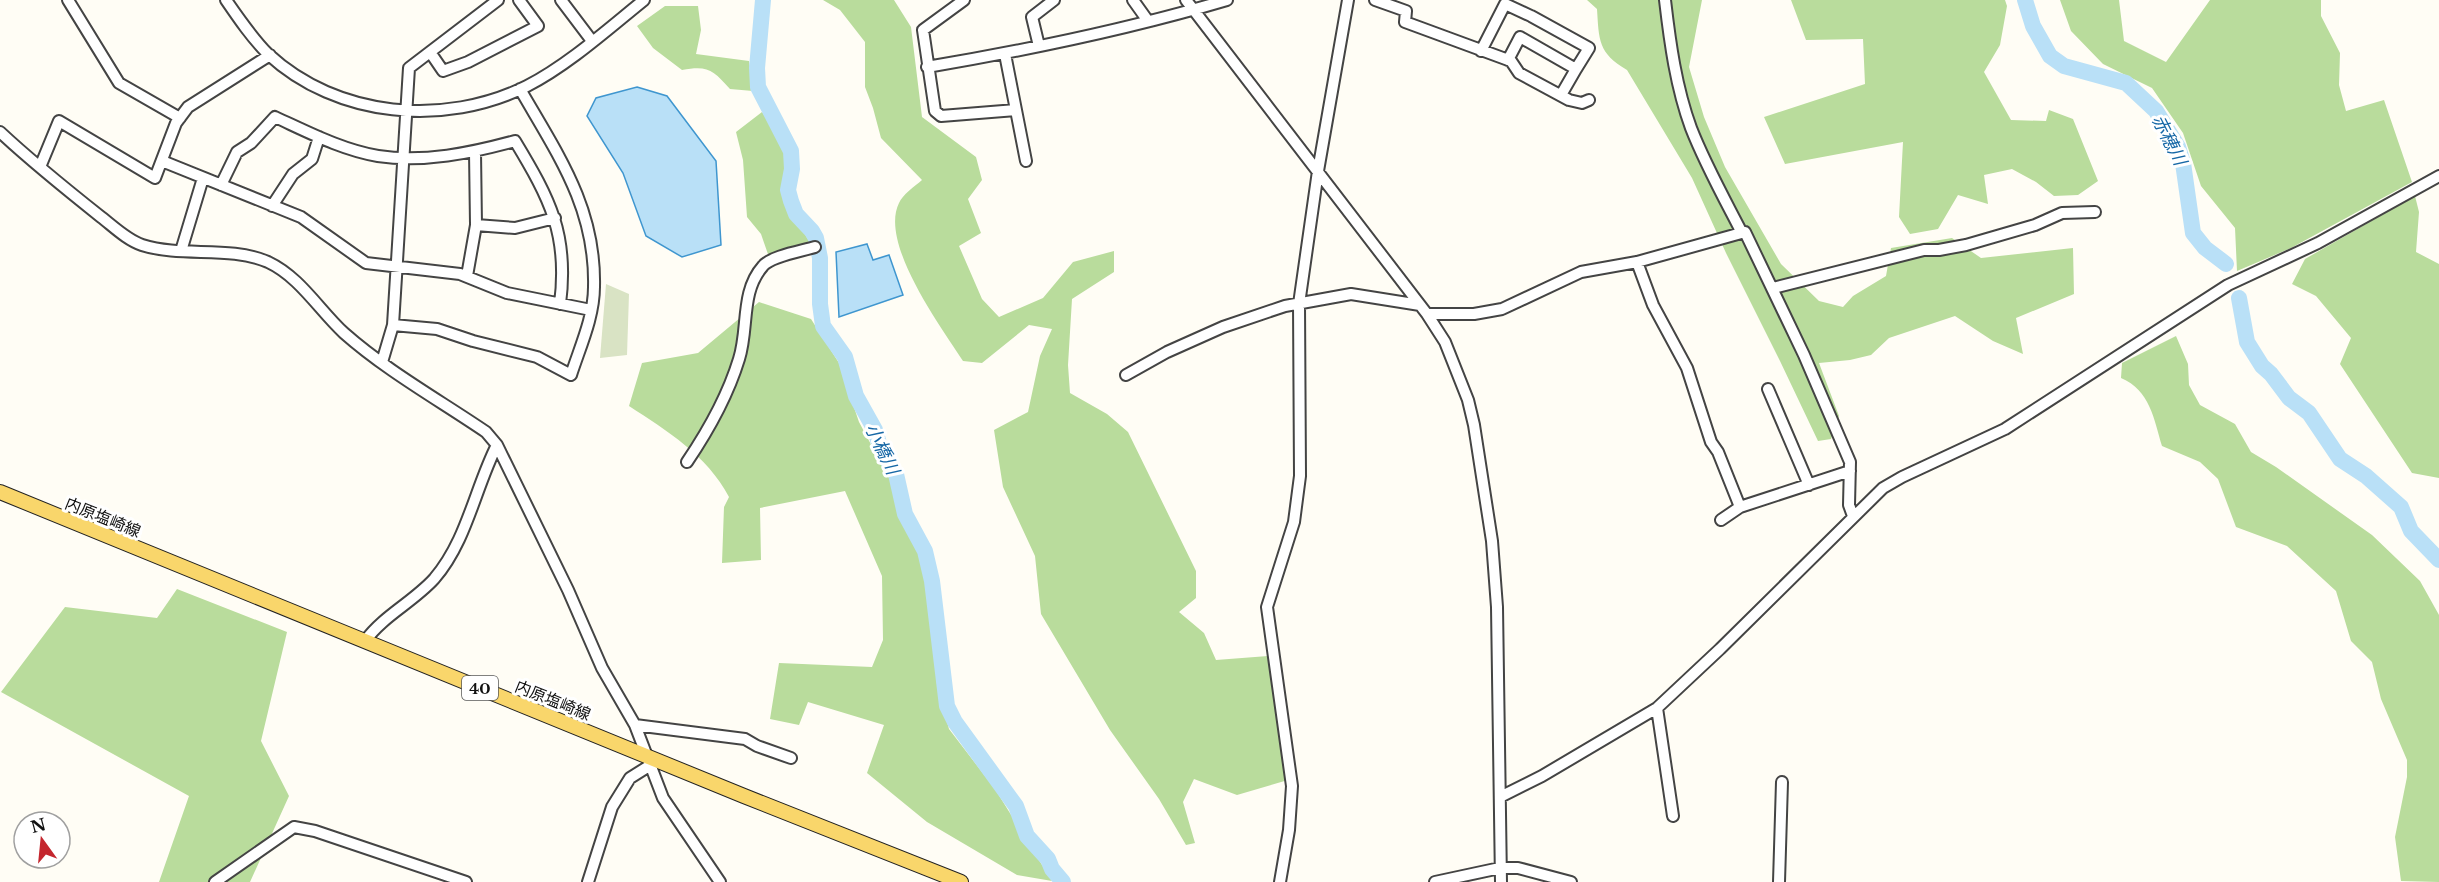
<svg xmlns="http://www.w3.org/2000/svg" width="2439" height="882" font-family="'Libre Baskerville','Noto Sans JP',serif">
<rect width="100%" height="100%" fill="#fffdf5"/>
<path fill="#b9dc9c" d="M 823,0 L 894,0 L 911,27 L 922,117 L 976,157 L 982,180 L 968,199 L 981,233 L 959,246 L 982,299 L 999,317 L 1043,298 L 1073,262 L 1114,251 L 1114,272 L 1072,299 L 1068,365 L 1070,393 L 1107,414 L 1128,432 L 1196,571 L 1196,598 L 1179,612 L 1204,633 L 1216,660 L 1268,656 L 1288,780 L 1237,795 L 1194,779 L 1183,802 L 1195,843 L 1186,845 L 1159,799 L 1110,730 L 1041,614 L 1035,556 L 1003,487 L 994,430 L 1028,412 L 1040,356 L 1052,329 L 1029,325 L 982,363 L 963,361 C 941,327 879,243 899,203 C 902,195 915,186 922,180 L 881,138 L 873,108 L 865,87 L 865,42 L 840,10 Z
M 1587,0 L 1702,0 L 1689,67 L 1704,117 L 1725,167 L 1781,264 L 1819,301 L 1843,307 L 1853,296 L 1886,276 L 1891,248 L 1952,238 L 1981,258 L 2073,248 L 2074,294 L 2016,318 L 2023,354 L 1993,341 L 1955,316 L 1889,338 L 1871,355 L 1850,360 L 1819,363 L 1839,416 L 1831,439 L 1818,441 L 1780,361 L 1726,253 L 1692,178 L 1627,70 C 1598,53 1599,40 1597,9 Z
M 1791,0 L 2005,0 L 2007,6 L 2000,45 L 1984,72 L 2011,120 L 2046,121 L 2049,110 L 2073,119 L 2098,181 L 2078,195 L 2054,196 L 2036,182 L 2012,169 L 1984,175 L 1988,204 L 1958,195 L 1938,229 L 1910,234 L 1899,217 L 1903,142 L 1785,164 L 1764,117 L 1865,84 L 1863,39 L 1806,40 Z
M 2060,0 L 2119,0 L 2124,41 L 2166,62 L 2210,0 L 2321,0 L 2321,16 L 2340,53 L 2339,85 L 2346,111 L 2384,100 L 2412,182 L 2291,248 L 2237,271 L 2235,228 L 2201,186 L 2183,133 L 2152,88 L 2103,64 L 2071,31 Z
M 665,6 L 698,6 L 701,30 L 696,54 L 749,61 L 753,91 L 730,89 C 713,70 708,65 682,70 L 653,48 L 637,26 Z
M 762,112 L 780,137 L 787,164 L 785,199 L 810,243 L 769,257 L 761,234 L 747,217 L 743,160 L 736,132 Z
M 2415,196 L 2419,212 L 2416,252 L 2439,264 L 2439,478 L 2412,473 L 2340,364 L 2351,338 L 2316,296 L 2292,284 L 2305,259 Z
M 759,302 L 811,319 L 839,363 L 859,422 L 890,480 L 924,561 L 937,684 L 949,729 L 995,789 L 1052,881 L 1017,875 L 927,822 L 867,773 L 884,725 L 808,702 L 799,725 L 770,719 L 779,663 L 872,667 L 883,640 L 882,576 L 845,491 L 760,508 L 761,560 L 722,563 L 724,507 L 729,497 C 707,455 667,431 629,406 L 642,363 L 698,353 Z
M 2176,336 L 2188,364 L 2189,385 L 2200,405 L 2235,424 L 2251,452 L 2276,467 L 2372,535 L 2420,581 L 2439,615 L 2439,882 L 2401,881 L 2395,837 L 2407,777 L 2407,760 L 2381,699 L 2372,662 L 2351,641 L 2336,591 L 2287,546 L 2236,527 L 2218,479 L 2200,462 L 2162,446 C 2154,419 2150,390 2121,378 L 2122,363 Z
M 177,589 L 287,632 L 261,741 L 289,796 L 250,882 L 159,882 L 189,796 L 1,692 L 65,607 L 157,618 Z"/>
<path fill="#d9e3c4" d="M 606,284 L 629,294 L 627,355 L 600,358 Z"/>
<path fill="#b9e0f7" stroke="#3f96cf" stroke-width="1.5" d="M 637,87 L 667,96 L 716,161 L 721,245 L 682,257 L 646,236 L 623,173 L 587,116 L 596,98 Z
M 867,244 L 873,260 L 889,255 L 903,295 L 839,317 L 836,252 Z"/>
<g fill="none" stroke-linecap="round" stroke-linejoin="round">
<path stroke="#b9e0f7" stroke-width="16" d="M 763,0 L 757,68 L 758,87 L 791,151 L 792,169 L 788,190 L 791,201 L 796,214 L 812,231 L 816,238 L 820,258 L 820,304 L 823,326 L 845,357 L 856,396 L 875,430 L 881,450 L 896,474 L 905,514 L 925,551 L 932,581 L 947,706 L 955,722 L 1016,806 L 1027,836 L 1048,859 L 1052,869 L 1063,882
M 2025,0 L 2033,26 L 2050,56 L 2064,66 L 2126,83 L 2156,111 L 2178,147 L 2183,163 L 2193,233 L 2205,248 L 2226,264
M 2239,298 L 2247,342 L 2262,366 L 2271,374 L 2289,398 L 2309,413 L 2340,459 L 2366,476 L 2401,507 L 2411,531 L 2439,560"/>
<defs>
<path id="minor" d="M 68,0 L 119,83 L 180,118
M 226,0 C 239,19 252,38 268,54 C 337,118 445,127 527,86 C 568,65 608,29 644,0
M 561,0 L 592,41
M 964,0 L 923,30 L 935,111 L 941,116 L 1016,110
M 1133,0 L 1148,21
M 1186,0 L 1427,314 L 1445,342 L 1468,400 L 1474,425 L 1492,541 L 1497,607 L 1501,882
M 1375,0 L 1406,11 L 1405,22 L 1511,61 L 1519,73 L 1569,100 L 1582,103 L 1589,100
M 1665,0 C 1670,43 1676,87 1691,128 C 1705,164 1724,198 1742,233
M 1039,46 L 1032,17 L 1054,0
M 1481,51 L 1505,4 L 1531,16 L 1589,48 L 1576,69
M 430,52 L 443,71 L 468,62 L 538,26 L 519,0
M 1005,54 L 1026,161
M 1508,60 L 1520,37 L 1576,69 L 1561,95
M 927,67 C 1028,50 1129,29 1227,0
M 0,132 C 32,162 67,190 101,217 C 114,227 127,240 142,245 C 183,258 228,245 268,262 C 300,277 319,310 344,333 C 387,371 439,400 486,432 L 497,445 L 568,590 L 602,668 L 635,725 L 663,798 L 720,882
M 162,161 L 301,217 L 366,263 L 460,274 L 507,293 L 591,310
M 40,167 L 59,121 L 155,178 L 176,123 L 188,107 L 270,55
M 221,185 L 237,152 L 251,143 L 275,117 C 308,132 342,150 378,156 C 424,163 471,153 515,141 C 550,199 569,235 560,304
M 272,206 L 293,174 L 312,159 L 319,137
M 476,225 L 515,228 L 555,218
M 181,251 L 203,178
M 1637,262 L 1653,305 L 1687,368 L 1711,442 L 1718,452 L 1740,507
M 467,276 L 476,225 L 475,152
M 1773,288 L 1924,250 L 1939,250 L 1966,245 L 2035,225 L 2062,213 L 2095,212
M 1427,314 L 1474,314 L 1502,309 L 1581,272 L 1637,262 L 1745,232 L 1804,355 L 1850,462 L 1849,505 L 1853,516
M 393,325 L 437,329 L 473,341 L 537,357 L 571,375 C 580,347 594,317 594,287 C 596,208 558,155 520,89
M 382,362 L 393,325 L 409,68 L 498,0
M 1126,375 L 1167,352 L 1223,327 L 1285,306 L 1351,294 L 1420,305
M 1768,389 L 1809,485
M 687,462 C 708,431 728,395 739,359 C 749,328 740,292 763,266 C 771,256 802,251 815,247
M 1721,520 L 1740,507 L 1850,471
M 365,641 C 383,616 413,602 434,579 C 467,541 475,488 497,445
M 1657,708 L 1673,816
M 635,725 L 745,739 L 757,746 L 791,758
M 1500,797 L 1542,776 L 1657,708 L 1720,649 L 1883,488 L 1902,477 L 2005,429 L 2228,285 L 2318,243 L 2439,176
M 215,882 L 294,827 L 315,831 L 466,882
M 588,882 L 612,807 L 630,778 L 649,766
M 1280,882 L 1289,830 L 1292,786 L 1267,607 L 1294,522 L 1300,476 L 1299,304 L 1318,171 L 1348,0
M 1435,882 L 1500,868 L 1518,868 L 1571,882
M 1779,882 L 1782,782"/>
<path id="major" d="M 0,492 L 744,796 L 961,882"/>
</defs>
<use href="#minor" stroke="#444" stroke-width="14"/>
<use href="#major" stroke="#222" stroke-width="16"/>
<use href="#minor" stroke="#fff" stroke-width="10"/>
<use href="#major" stroke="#f9d66b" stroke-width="14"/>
</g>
<g text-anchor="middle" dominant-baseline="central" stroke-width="6" stroke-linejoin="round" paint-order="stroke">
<rect fill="#fff" stroke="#585858" stroke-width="1.5" x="462" y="676" width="36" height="24" rx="4.5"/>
<g font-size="15" font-weight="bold" fill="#111">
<text x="480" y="688">40</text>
</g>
<g font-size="16" fill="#111" stroke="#fff">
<text transform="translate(103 517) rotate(22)">内原塩崎線</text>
<text transform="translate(553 700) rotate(22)">内原塩崎線</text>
</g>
<g font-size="18" font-style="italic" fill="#1768a6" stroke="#fff">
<text transform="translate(2169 140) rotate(63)">赤穂川</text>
<text transform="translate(882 449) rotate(64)">小橋川</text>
</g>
</g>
<g transform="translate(42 840) rotate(345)"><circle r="28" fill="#ffffff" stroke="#a0a0a0" stroke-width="1.5"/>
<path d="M0-4.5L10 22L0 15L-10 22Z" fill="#c4262e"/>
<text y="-9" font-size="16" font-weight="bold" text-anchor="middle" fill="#111111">N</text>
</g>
</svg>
